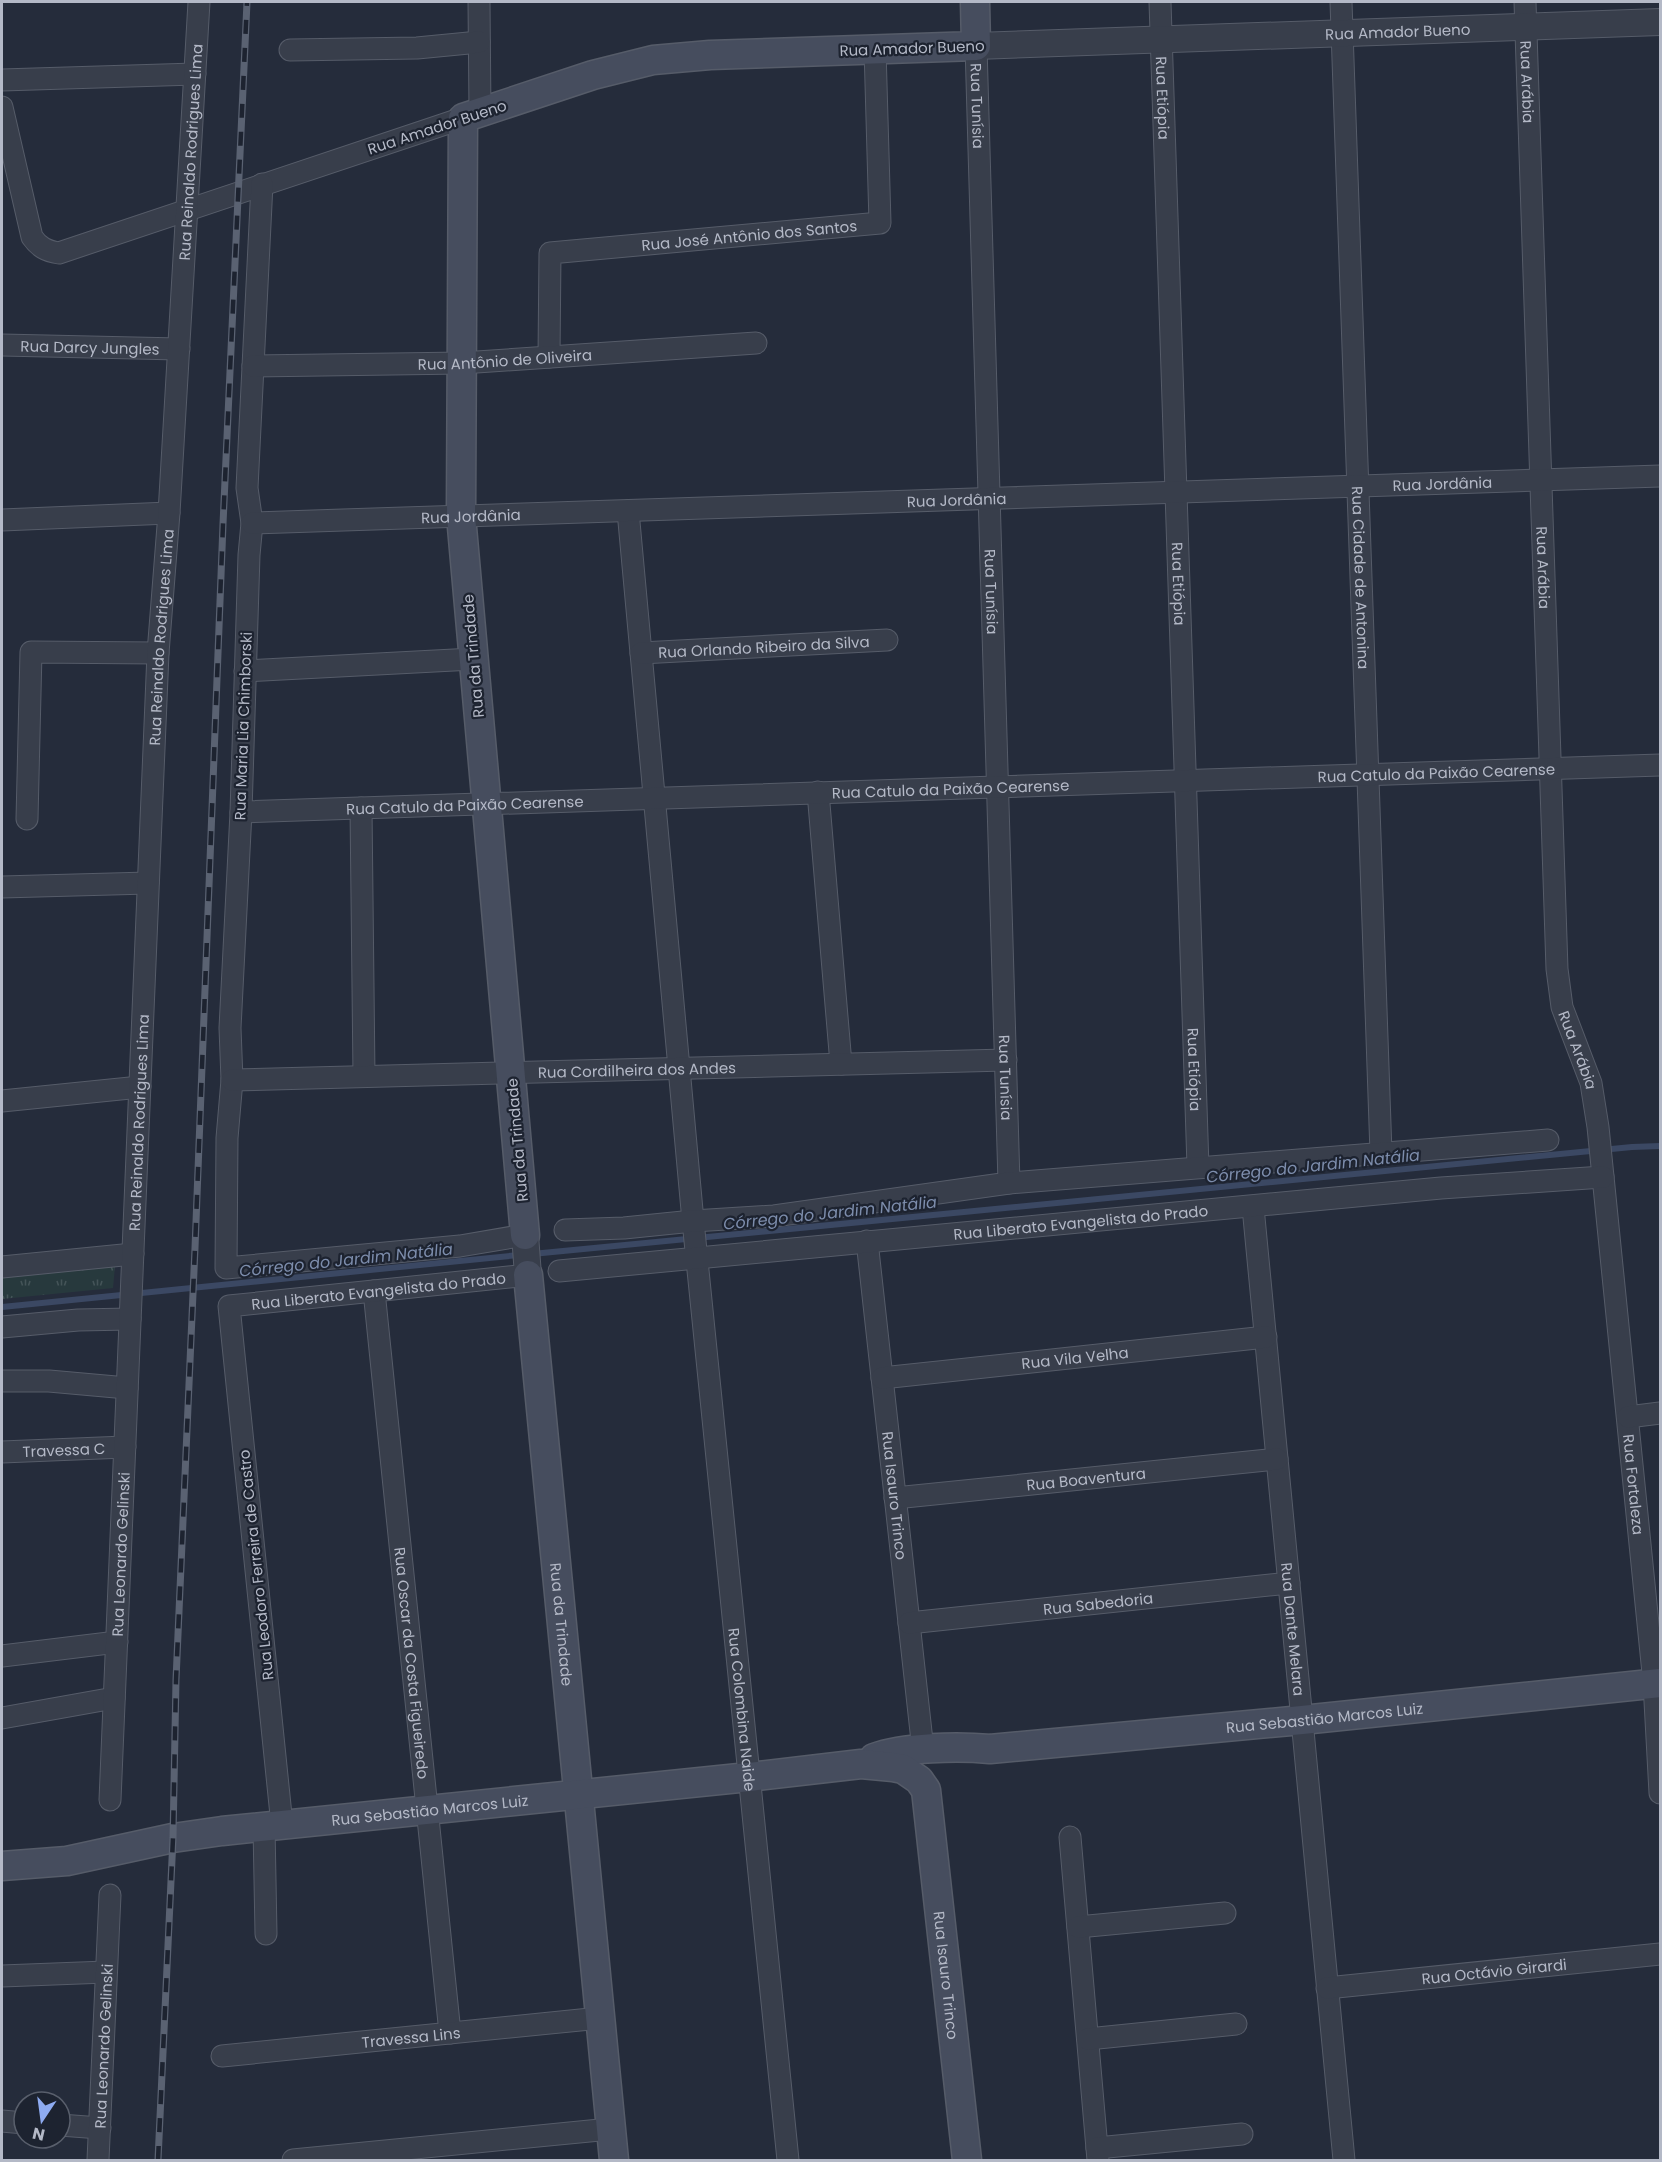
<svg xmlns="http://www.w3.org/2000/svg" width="1662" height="2162" font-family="Poppins,sans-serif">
<defs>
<pattern id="grass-tufts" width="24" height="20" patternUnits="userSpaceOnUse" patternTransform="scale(1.5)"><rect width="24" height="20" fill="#27393d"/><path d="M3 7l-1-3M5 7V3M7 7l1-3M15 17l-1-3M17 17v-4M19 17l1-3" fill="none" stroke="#445458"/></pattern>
</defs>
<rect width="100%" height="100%" fill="#252c3b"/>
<path fill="url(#grass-tufts)" d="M 115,1266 L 113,1288 L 2,1299 L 2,1277 Z"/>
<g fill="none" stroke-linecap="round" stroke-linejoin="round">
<path stroke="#3b4863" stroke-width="6" d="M 532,1254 L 1632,1147 L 1660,1146
M 2,1307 L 519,1255"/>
<defs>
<g id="minor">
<path d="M 479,2 L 480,113"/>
<path id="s1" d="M 1160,2 L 1198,1167"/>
<path id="s2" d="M 1341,2 L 1381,1153"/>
<path id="s3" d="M 1525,2 L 1557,969 L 1562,1007 L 1591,1083 L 1598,1127 L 1654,1683 L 1660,1793"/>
<path id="s4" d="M 976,46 L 1009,1183"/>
<path d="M 290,50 L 417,48 L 479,42"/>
<path d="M 2,80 L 195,74"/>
<path d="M 2,107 L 32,237 C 39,247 46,251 59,253 L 463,118"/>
<path d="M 262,184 L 247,488 L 252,523 L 249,555 L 241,812 L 230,1028 L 232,1080 L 227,1138 L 226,1268 L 460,1246 L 525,1235"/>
<path id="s5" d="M 2,345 L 179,349"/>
<path id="s6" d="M 549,357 L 550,253 L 880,223 L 875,49"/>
<path id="s7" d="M 253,366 L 462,363 L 756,343"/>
<path id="s8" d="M 628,511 L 693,1221 L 788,2160"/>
<path d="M 2,520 L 169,513"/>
<path id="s9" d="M 252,523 L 1660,476"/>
<path id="s10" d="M 641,653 L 887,640"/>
<path d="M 245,671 L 473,659"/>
<path d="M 818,792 L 841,1064"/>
<path d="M 361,808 L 364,1076"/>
<path id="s11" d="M 241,812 L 1660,765"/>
<path d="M 27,819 L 31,652 L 158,653"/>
<path d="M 2,887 L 148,883"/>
<path id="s12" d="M 232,1080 L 1006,1060"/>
<path d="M 2,1101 L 140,1087"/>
<path id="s13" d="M 1253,1207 L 1344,2160"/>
<path d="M 565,1230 L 624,1228 L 693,1221 L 774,1216 L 1009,1183 L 1548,1140"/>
<path id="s14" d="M 867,1241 L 923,1750"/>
<path d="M 2,1267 L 133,1254"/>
<path id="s15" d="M 559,1271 L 1441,1188 L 1603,1177"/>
<path id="s16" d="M 374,1291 L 450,2033"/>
<path d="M 2,1327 L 78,1320 L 130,1319"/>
<path id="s17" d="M 882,1378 L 1266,1337"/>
<path d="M 2,1381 L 49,1381 L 127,1388"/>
<path d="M 1628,1417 L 1660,1413"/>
<path id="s18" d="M 2,1452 L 125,1447"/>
<path id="s19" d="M 895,1498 L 1277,1459"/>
<path id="s20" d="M 909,1623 L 1289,1583"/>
<path d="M 2,1656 L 117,1642"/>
<path d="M 2,1718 L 114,1698"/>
<path id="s21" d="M 110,1800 L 158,653 L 169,513 L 199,2"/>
<path id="s22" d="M 282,1825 L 229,1306 L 528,1275"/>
<path d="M 264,1827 L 266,1934"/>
<path d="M 1070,1837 L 1098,2160"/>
<path d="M 1078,1927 L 1225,1913"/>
<path d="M 2,1976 L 106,1972"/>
<path id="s23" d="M 1327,1988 L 1660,1954"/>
<path d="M 1088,2039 L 1236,2024"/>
<path id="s24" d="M 222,2056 L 600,2018"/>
<path d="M 2,2121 L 24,2123"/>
<path d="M 60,2125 L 100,2128"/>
<path d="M 1097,2148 L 1242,2134"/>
<path id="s25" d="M 98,2160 L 110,1895"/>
<path d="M 293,2160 L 610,2129"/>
</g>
<g id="tertiary">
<path id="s26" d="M 976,46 L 1660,22"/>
<path d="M 525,1235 L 528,1275"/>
</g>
<g id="secondary">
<path d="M 525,1235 L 461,516 L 463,118 L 593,75 L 653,60 L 710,55 L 976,46 L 975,2"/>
<path id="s27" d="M 528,1275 L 614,2160"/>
<path id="s28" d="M 874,1758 C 904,1747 958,1746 990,1749 L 1302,1720 L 1660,1683"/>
<path id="s29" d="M 2,1866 L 67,1861 L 173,1838 L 222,1831 L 749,1777 L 861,1764 L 893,1767 L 903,1769 L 919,1780 L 926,1790 L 967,2160"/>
</g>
</defs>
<use href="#minor" stroke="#565c69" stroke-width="23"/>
<use href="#tertiary" stroke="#565c69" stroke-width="28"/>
<use href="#secondary" stroke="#565c69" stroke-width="31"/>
<use href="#minor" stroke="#383e4b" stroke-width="21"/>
<use href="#tertiary" stroke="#383e4b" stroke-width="26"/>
<use href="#secondary" stroke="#464d5e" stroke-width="28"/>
<defs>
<path id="rail" d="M 158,2160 L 173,1838 L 176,1680 L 195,1248 L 223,524 L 247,2"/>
</defs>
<use href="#rail" stroke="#5a6272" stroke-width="7"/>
<use href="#rail" stroke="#1d2330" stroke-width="4.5" stroke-dasharray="14" stroke-linecap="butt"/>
</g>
<g text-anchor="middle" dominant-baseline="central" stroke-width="4.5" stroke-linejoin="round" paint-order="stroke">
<g font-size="15" fill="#b4b9c7" stroke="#1d2330">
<text stroke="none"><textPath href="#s26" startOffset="422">Rua Amador Bueno</textPath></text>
<text transform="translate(912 48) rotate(-2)">Rua Amador Bueno</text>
<text stroke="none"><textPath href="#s3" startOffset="80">Rua Arábia</textPath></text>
<text stroke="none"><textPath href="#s1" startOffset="96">Rua Etiópia</textPath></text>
<text stroke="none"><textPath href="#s4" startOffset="60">Rua Tunísia</textPath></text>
<text transform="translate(437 127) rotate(-18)">Rua Amador Bueno</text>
<text stroke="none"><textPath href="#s21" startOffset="1650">Rua Reinaldo Rodrigues Lima</textPath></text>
<text stroke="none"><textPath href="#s6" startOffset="304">Rua José Antônio dos Santos</textPath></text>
<text stroke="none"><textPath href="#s5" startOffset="88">Rua Darcy Jungles</textPath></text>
<text stroke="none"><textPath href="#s7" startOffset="252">Rua Antônio de Oliveira</textPath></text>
<text stroke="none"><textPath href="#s9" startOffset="1191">Rua Jordânia</textPath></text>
<text stroke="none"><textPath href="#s9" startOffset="705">Rua Jordânia</textPath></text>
<text stroke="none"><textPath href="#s9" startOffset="219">Rua Jordânia</textPath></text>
<text stroke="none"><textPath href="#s3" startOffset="566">Rua Arábia</textPath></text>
<text stroke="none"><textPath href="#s2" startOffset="576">Rua Cidade de Antonina</textPath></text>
<text stroke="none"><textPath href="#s1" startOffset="582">Rua Etiópia</textPath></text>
<text stroke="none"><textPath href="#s4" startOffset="546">Rua Tunísia</textPath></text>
<text stroke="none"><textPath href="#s21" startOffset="1164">Rua Reinaldo Rodrigues Lima</textPath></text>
<text stroke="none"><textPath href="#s10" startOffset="123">Rua Orlando Ribeiro da Silva</textPath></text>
<text transform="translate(473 656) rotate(-95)">Rua da Trindade</text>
<text transform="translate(243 726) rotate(-88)">Rua Maria Lia Chimborski</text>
<text stroke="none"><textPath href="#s11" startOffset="1196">Rua Catulo da Paixão Cearense</textPath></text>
<text stroke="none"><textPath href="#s11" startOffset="710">Rua Catulo da Paixão Cearense</textPath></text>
<text stroke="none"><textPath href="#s11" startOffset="224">Rua Catulo da Paixão Cearense</textPath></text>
<text stroke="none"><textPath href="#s3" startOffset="1052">Rua Arábia</textPath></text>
<text stroke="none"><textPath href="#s12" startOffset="405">Rua Cordilheira dos Andes</textPath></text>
<text stroke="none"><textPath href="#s1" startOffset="1068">Rua Etiópia</textPath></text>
<text stroke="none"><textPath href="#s4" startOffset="1032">Rua Tunísia</textPath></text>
<text stroke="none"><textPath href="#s21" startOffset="678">Rua Reinaldo Rodrigues Lima</textPath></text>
<text transform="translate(517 1140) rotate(-95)">Rua da Trindade</text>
<text stroke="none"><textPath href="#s15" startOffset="524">Rua Liberato Evangelista do Prado</textPath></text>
<text stroke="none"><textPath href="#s22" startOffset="672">Rua Liberato Evangelista do Prado</textPath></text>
<text stroke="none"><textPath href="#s17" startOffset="194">Rua Vila Velha</textPath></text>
<text stroke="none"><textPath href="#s18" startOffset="62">Travessa C</textPath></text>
<text stroke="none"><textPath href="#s19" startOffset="192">Rua Boaventura</textPath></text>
<text stroke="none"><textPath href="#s3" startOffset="1491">Rua Fortaleza</textPath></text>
<text stroke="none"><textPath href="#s14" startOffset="256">Rua Isauro Trinco</textPath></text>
<text stroke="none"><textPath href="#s21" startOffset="246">Rua Leonardo Gelinski</textPath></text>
<text transform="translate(256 1565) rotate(-96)">Rua Leodoro Ferreira de Castro</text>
<text stroke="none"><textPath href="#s20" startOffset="190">Rua Sabedoria</textPath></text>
<text stroke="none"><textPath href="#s27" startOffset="351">Rua da Trindade</textPath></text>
<text stroke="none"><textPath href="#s13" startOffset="424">Rua Dante Melara</textPath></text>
<text stroke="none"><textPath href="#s16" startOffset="374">Rua Oscar da Costa Figueiredo</textPath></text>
<text stroke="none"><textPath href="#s8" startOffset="1204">Rua Colombina Naide</textPath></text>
<text stroke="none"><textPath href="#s28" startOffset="453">Rua Sebastião Marcos Luiz</textPath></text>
<text stroke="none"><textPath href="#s29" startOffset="432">Rua Sebastião Marcos Luiz</textPath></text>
<text stroke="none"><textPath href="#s23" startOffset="168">Rua Octávio Girardi</textPath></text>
<text stroke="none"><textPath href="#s29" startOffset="1126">Rua Isauro Trinco</textPath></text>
<text stroke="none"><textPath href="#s24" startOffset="190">Travessa Lins</textPath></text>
<text stroke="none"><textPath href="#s25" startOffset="114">Rua Leonardo Gelinski</textPath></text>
</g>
<g font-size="16" font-style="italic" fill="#7d8dac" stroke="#1d2330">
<text transform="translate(1313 1166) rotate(-6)">Córrego do Jardim Natália</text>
<text transform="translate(830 1213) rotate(-6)">Córrego do Jardim Natália</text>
<text transform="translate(346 1260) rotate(-6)">Córrego do Jardim Natália</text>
</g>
</g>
<rect width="1662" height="2162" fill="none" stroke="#b4b9c7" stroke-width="6"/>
<g transform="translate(42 2120) rotate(193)"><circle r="28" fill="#1d2330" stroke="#595f6c" stroke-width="1.5"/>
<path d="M0-4.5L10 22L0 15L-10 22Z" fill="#8eabf1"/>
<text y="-9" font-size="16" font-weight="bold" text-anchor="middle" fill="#b4b9c7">N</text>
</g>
</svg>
